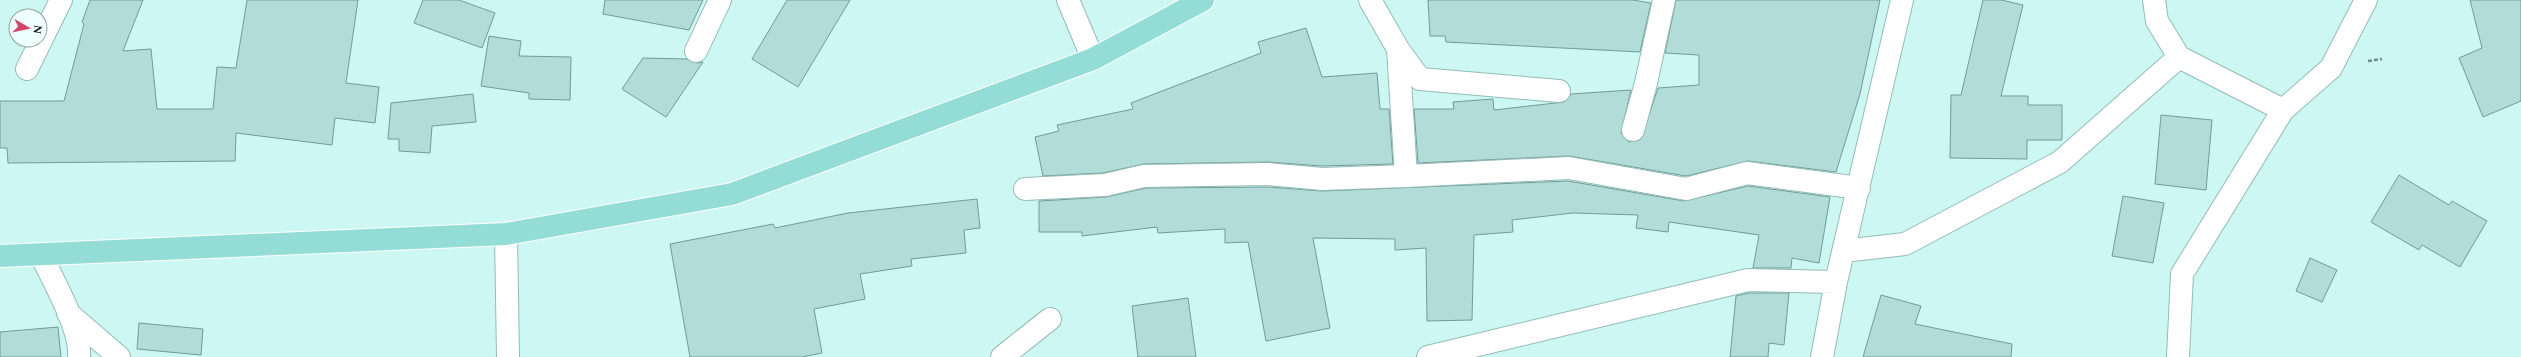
<svg xmlns="http://www.w3.org/2000/svg" width="2521" height="357" font-family="Spectral,serif">
<rect width="100%" height="100%" fill="#cdf7f3"/>
<path fill="#b2dcd7" stroke="#739b97" d="M 90,0 L 143,0 L 123,51 L 151,49 L 157,109 L 213,109 L 217,67 L 236,68 L 247,0 L 358,0 L 346,83 L 379,87 L 375,123 L 335,118 L 332,145 L 236,133 L 235,161 L 8,163 L 7,148 L 0,148 L 0,101 L 64,101 L 84,24 L 82,22 Z
M 423,0 L 459,0 L 495,13 L 482,48 L 414,23 Z
M 605,0 L 703,0 L 689,30 L 603,14 Z
M 787,0 L 850,0 L 798,87 L 752,59 Z
M 1428,0 L 1633,0 L 1651,3 L 1640,52 L 1446,42 L 1445,36 L 1430,36 Z
M 1676,0 L 1880,0 L 1860,94 L 1836,172 L 1748,161 L 1686,176 L 1569,156 L 1418,163 L 1414,109 L 1454,109 L 1453,102 L 1493,99 L 1494,110 L 1564,102 L 1571,94 L 1631,90 L 1621,133 L 1629,142 L 1641,139 L 1658,88 L 1699,85 L 1699,55 L 1665,53 Z
M 1983,0 L 2001,0 L 2023,5 L 2001,96 L 2028,96 L 2028,105 L 2062,105 L 2062,140 L 2027,140 L 2027,159 L 1950,158 L 1951,95 L 1961,95 Z
M 2470,0 L 2521,0 L 2521,101 L 2483,117 L 2459,58 L 2482,48 Z
M 1306,28 L 1322,77 L 1377,73 L 1380,109 L 1389,109 L 1393,164 L 1322,166 L 1268,162 L 1144,164 L 1103,173 L 1043,176 L 1035,137 L 1059,131 L 1057,125 L 1133,109 L 1131,103 L 1261,53 L 1258,42 Z
M 489,36 L 521,41 L 519,56 L 571,57 L 570,100 L 529,99 L 529,93 L 481,86 Z
M 643,58 L 687,59 L 697,63 L 703,62 L 666,117 L 622,89 Z
M 473,94 L 476,122 L 432,126 L 430,153 L 399,151 L 399,139 L 388,139 L 391,103 Z
M 2161,115 L 2212,120 L 2206,190 L 2155,184 Z
M 2399,175 L 2449,205 L 2452,201 L 2487,221 L 2460,267 L 2422,245 L 2419,250 L 2371,222 Z
M 1568,181 L 1684,201 L 1748,186 L 1830,197 L 1819,263 L 1792,258 L 1791,268 L 1753,268 L 1759,235 L 1669,222 L 1668,232 L 1636,228 L 1638,215 L 1573,213 L 1512,220 L 1513,232 L 1474,235 L 1472,320 L 1427,321 L 1426,248 L 1395,250 L 1395,239 L 1313,238 L 1330,328 L 1266,341 L 1248,242 L 1225,243 L 1225,229 L 1158,233 L 1157,227 L 1082,236 L 1082,232 L 1039,232 L 1039,201 L 1106,197 L 1146,188 L 1268,187 L 1322,191 Z
M 2123,196 L 2164,203 L 2153,263 L 2112,256 Z
M 977,199 L 980,228 L 964,230 L 966,253 L 911,259 L 912,266 L 860,274 L 865,299 L 814,309 L 822,353 L 802,357 L 690,357 L 670,244 L 773,224 L 775,228 L 848,213 Z
M 2310,258 L 2337,270 L 2322,302 L 2296,291 Z
M 1749,293 L 1789,293 L 1784,345 L 1769,343 L 1768,357 L 1730,357 L 1736,296 Z
M 1881,295 L 1921,306 L 1915,324 L 2012,344 L 2011,357 L 1863,357 Z
M 1188,298 L 1196,357 L 1138,357 L 1132,306 Z
M 139,323 L 203,329 L 201,355 L 137,349 Z
M 58,327 L 61,357 L 0,357 L 0,332 Z"/>
<g fill="none" stroke-linecap="round" stroke-linejoin="round">
<defs>
<path id="minor" d="M 1068,0 L 1093,59
M 1370,0 L 1398,49 L 1420,79 L 1559,91
M 2154,0 L 2157,21 L 2179,57 L 2283,110 L 2331,68 L 2366,0
M 1398,49 L 1406,176 L 1569,168 L 1686,189 L 1747,173 L 1859,188
M 696,51 L 720,0
M 27,69 L 61,0
M 1633,130 L 1646,83 L 1664,0
M 1025,189 L 1105,185 L 1144,176 L 1268,174 L 1322,179 L 1406,176
M 506,234 L 508,357
M 1843,251 L 1905,244 L 2060,162 L 2179,57
M 41,255 C 53,280 82,331 79,357
M 68,313 L 119,357
M 1002,357 L 1050,319
M 1428,357 L 1748,280 L 1836,282
M 1822,357 L 1836,282 L 1902,0
M 2178,357 L 2182,274 L 2283,110"/>
<path id="major" d="M 0,256 L 506,234 L 732,194 L 1093,59 L 1203,0"/>
</defs>
<use href="#minor" stroke="#93bcb8" stroke-width="24"/>
<use href="#major" stroke="#fff" stroke-width="24"/>
<path stroke="#6e8b88" stroke-width="2.5" stroke-dasharray="4 2" stroke-linecap="butt" d="M 2368,61 L 2382,59"/>
<use href="#minor" stroke="#fff" stroke-width="22"/>
<use href="#major" stroke="#94ddd7" stroke-width="22"/>
</g>
<g transform="translate(28 28) rotate(99)"><circle r="19" fill="#eefffd" stroke="#92a2a0"/>
<path d="M0-3L7 15L0 10L-7 15Z" fill="#d3446a"/>
<text y="-6" font-size="11" font-weight="bold" text-anchor="middle" fill="#071615">N</text>
</g>
</svg>
